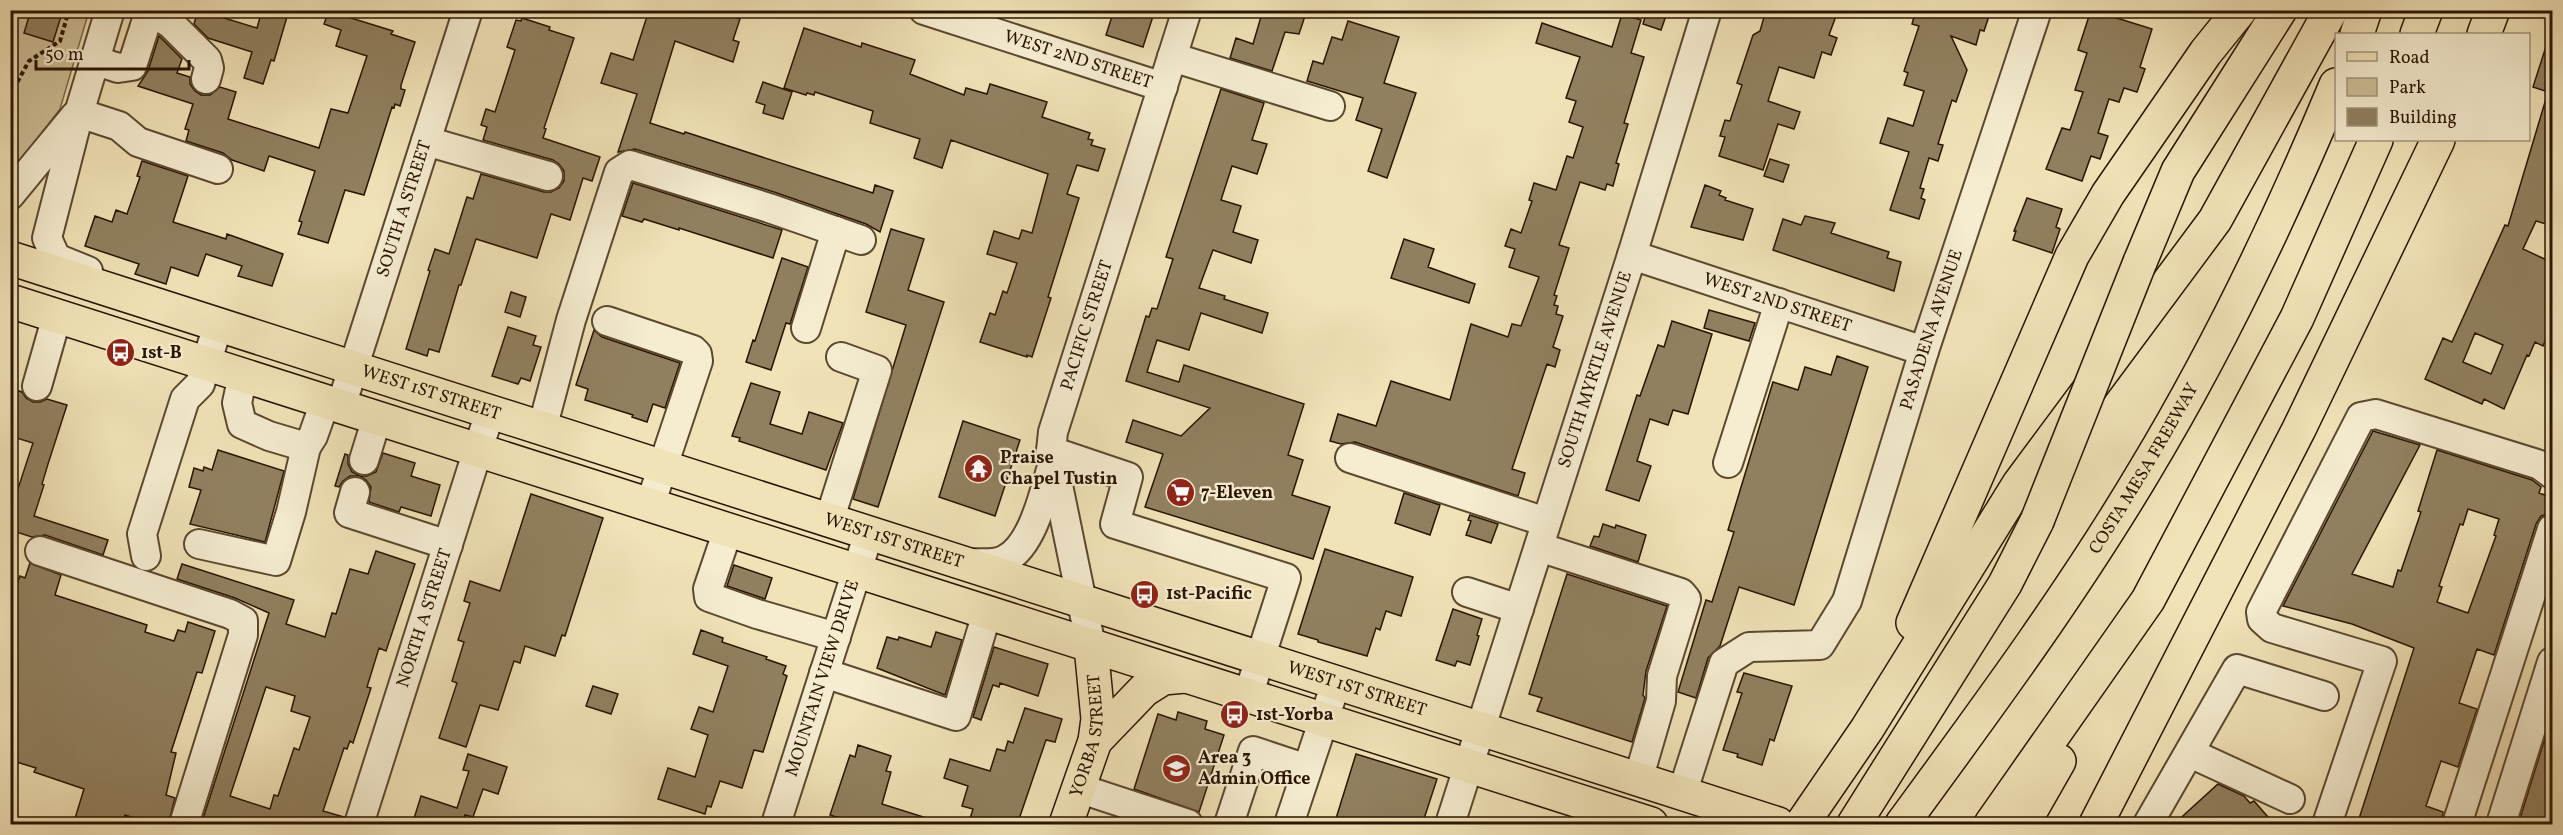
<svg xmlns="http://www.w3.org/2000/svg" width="2563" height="835" font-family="Vollkorn,serif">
<rect width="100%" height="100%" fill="#f1e3b8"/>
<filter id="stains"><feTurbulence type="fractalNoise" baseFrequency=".00333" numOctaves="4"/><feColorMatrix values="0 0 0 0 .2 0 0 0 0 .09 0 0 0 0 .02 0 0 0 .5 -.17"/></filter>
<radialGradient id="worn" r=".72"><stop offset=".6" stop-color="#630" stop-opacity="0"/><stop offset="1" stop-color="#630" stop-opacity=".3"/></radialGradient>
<path fill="#cfc099" stroke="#7c6a4d" stroke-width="1.5" d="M 11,11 L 89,11 L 60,109 L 11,173 Z"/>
<path fill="#918060" stroke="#291401" stroke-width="1.5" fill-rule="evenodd" d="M 31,10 L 63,10 L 53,42 L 24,33 Z
M 198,10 L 257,28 L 262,10 L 289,10 L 274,61 L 271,60 L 263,84 L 244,78 L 252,52 L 208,38 L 194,24 Z
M 329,10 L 354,10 L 351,18 L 393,31 L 391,34 L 415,42 L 401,85 L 401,89 L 405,90 L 400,106 L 395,104 L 394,108 L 392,107 L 364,195 L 345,190 L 328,243 L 298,234 L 302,222 L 299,221 L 315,171 L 269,156 L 264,171 L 232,160 L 223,153 L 186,141 L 189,130 L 185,129 L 193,104 L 138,86 L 148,71 L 159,36 L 182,59 L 177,73 L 190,77 L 190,84 L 195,91 L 201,95 L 210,95 L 220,87 L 236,92 L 228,119 L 319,148 L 331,109 L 348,113 L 367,56 L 336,46 L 341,30 L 324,24 Z
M 649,10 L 737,10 L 734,17 L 740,19 L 733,40 L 739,42 L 733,62 L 675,41 L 650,123 L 684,134 L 685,132 L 873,193 L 875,185 L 893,191 L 880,232 L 866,224 L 774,192 L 635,149 L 618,152 L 637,94 L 601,83 L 611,53 L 633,60 Z
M 1114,10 L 1155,10 L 1143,47 L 1106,35 Z
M 1263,10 L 1307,10 L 1299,34 L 1285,32 L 1272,71 L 1230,58 L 1236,38 L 1253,44 Z
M 1647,10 L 1668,10 L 1661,30 L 1643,24 Z
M 1766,10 L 1820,10 L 1836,16 L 1829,35 L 1837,38 L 1831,55 L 1822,52 L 1814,78 L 1779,67 L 1768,101 L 1800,112 L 1794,129 L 1778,124 L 1763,170 L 1719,156 L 1725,137 L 1720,136 L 1725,120 L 1730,121 L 1742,85 L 1737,83 L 1753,35 L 1760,31 Z
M 1916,10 L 1991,10 L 1984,31 L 1980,30 L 1976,45 L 1951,36 L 1967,70 L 1956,102 L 1952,100 L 1938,144 L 1943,145 L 1938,161 L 1929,158 L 1920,188 L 1924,189 L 1921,198 L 1925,200 L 1919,219 L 1890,210 L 1909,152 L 1880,143 L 1888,118 L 1913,126 L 1924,91 L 1904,85 L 1908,73 L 1904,71 L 1919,26 L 1912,24 Z
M 2091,10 L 2152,29 L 2140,67 L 2145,69 L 2137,92 L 2124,88 L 2119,102 L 2109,99 L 2098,133 L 2108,136 L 2100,159 L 2091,156 L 2082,181 L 2046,169 L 2062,128 L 2070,130 L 2083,92 L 2075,90 L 2087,53 L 2078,50 Z
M 1622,14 L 1641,20 L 1631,53 L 1644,57 L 1624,123 L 1628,124 L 1616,163 L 1619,164 L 1613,186 L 1607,184 L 1605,190 L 1580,182 L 1559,245 L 1569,248 L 1554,295 L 1557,296 L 1554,305 L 1558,306 L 1556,314 L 1563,316 L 1553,347 L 1560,350 L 1555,367 L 1547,364 L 1512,469 L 1525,473 L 1518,496 L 1355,442 L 1341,444 L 1330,441 L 1338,414 L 1376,426 L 1391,381 L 1450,400 L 1471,324 L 1508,337 L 1512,324 L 1521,326 L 1539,277 L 1509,267 L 1515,249 L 1505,246 L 1511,229 L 1521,233 L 1532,201 L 1529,200 L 1534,183 L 1556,190 L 1567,156 L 1573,158 L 1583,127 L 1569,122 L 1576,101 L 1566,98 L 1580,57 L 1536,43 L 1542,23 L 1612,47 Z
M 522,18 L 550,27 L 549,30 L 574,38 L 544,128 L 546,129 L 543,138 L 600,157 L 592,181 L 583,178 L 570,220 L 551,214 L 537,258 L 476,239 L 461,285 L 459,285 L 439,352 L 429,349 L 427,356 L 406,349 L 430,271 L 428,270 L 435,249 L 449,254 L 467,197 L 473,199 L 481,174 L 544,192 L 551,192 L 559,188 L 564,181 L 564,171 L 559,164 L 553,160 L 483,140 L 487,127 L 481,125 L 486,109 L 495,112 L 515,50 L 507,47 L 516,20 L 521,21 Z
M 1348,21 L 1399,37 L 1384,83 L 1416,93 L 1387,178 L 1368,171 L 1382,129 L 1356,120 L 1363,98 L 1307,81 L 1313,61 L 1323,64 L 1332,37 L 1342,40 Z
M 804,28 L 861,47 L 862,43 L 915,60 L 910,74 L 964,95 L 966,88 L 987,94 L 990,84 L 1047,102 L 1042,117 L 1090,133 L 1088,139 L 1093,140 L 1091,145 L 1105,149 L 1098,171 L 1077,165 L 1067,194 L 1079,198 L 1048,297 L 1051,298 L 1032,357 L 1027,355 L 1027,357 L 980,342 L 990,313 L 995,315 L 1003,291 L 1007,293 L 1017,263 L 987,254 L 994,231 L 1019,239 L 1022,230 L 1032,233 L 1048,174 L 951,140 L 942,168 L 914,158 L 920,139 L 870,123 L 873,111 L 815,92 L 814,95 L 807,93 L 806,95 L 784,88 Z
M 2549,37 L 2553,38 L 2553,226 L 2536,221 L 2523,249 L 2553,263 L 2553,322 L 2543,346 L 2535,342 L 2529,356 L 2527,355 L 2504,409 L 2484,399 L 2482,404 L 2425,379 L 2443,338 L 2452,342 L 2505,225 L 2508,226 L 2548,92 L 2533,87 ZM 2475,333 L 2503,345 L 2491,374 L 2463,362 Z
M 763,82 L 792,92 L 783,119 L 763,113 L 765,105 L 756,102 Z
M 1221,89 L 1264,103 L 1252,140 L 1267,144 L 1257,174 L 1232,166 L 1221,200 L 1241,206 L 1233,232 L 1258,240 L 1251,263 L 1213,250 L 1199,288 L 1225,296 L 1224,299 L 1268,313 L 1262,333 L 1201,313 L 1189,350 L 1157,340 L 1147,372 L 1179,382 L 1184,365 L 1304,404 L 1288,455 L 1303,460 L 1292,495 L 1330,507 L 1313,559 L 1145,507 L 1163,454 L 1126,442 L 1133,420 L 1181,436 L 1210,408 L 1126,381 L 1146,316 L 1149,317 L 1152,308 L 1157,309 L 1173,259 L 1166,257 Z
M 1770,159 L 1789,165 L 1783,182 L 1764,176 Z
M 142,161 L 188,176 L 173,222 L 226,239 L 227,234 L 283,254 L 272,286 L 238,276 L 242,266 L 206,254 L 198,276 L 171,267 L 166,284 L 135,274 L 139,264 L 85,246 L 95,216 L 112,222 L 116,210 L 127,214 L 140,177 L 137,176 Z
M 633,183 L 782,230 L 773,258 L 679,228 L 679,230 L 644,219 L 642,222 L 622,216 Z
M 1705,185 L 1721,191 L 1719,195 L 1726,198 L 1725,200 L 1753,209 L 1743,240 L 1691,227 Z
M 2027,198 L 2062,209 L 2056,227 L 2060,229 L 2052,253 L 2013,240 L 2016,231 L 2014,231 Z
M 1805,216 L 1835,223 L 1831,233 L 1889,252 L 1887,258 L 1901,262 L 1894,291 L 1773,250 L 1783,219 L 1801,225 Z
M 891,229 L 924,239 L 908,290 L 944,302 L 878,507 L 853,499 L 906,325 L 866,312 Z
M 1404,239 L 1434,249 L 1428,267 L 1475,284 L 1469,303 L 1391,278 Z
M 782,258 L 808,267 L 790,324 L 786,323 L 771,370 L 746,362 L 753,340 L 755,341 Z
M 511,292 L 526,297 L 520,317 L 505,312 Z
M 1709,310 L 1755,323 L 1749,341 L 1704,328 Z
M 1672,321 L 1712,334 L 1688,414 L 1673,410 L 1668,425 L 1650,419 L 1637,461 L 1651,466 L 1639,501 L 1606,490 L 1637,395 L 1640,396 L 1658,345 L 1664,347 Z
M 508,327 L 536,336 L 533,345 L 541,347 L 530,381 L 521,378 L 518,384 L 492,376 Z
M 594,330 L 602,337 L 680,363 L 665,408 L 653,404 L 647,422 L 632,417 L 633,415 L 585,400 L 588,389 L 576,385 Z
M 1837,356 L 1868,367 L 1794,605 L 1739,587 L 1720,646 L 1708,658 L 1696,698 L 1678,692 L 1706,600 L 1712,602 L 1734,532 L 1728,530 L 1773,382 L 1798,390 L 1805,367 L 1831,375 Z
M 751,383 L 780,392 L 770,424 L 802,434 L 809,412 L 843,423 L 826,470 L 739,441 L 740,438 L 732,436 Z
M 10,388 L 22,392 L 26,398 L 33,402 L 40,402 L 47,399 L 67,405 L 48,464 L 42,484 L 44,485 L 34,516 L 108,540 L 103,555 L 45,535 L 32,537 L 10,530 L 10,513 L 33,443 L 10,436 Z
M 963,421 L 1020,440 L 995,516 L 939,497 Z
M 2373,431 L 2420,445 L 2352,574 L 2393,587 L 2398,570 L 2401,571 L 2421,512 L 2418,511 L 2437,450 L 2532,480 L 2541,487 L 2539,493 L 2553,498 L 2552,513 L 2541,516 L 2536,524 L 2494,655 L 2477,649 L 2459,703 L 2477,709 L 2458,767 L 2441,761 L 2426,806 L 2443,812 L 2441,825 L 2357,825 L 2414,648 L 2352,624 L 2283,606 ZM 2468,509 L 2499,519 L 2494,535 L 2496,536 L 2468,613 L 2437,602 L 2442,587 L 2439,586 L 2460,524 L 2463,525 Z
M 218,450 L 284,471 L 265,542 L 190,524 L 201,490 L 189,487 L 194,468 L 203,471 L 204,467 L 212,470 Z
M 383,453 L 415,463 L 411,476 L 440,485 L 431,516 L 401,507 L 399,512 L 369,502 L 371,487 L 366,480 L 360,476 L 350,476 L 343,481 L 339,487 L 335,486 L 345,454 L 348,455 L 348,464 L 352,472 L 360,476 L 367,476 L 376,472 Z
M 1404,493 L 1440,505 L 1430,535 L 1395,523 Z
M 531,494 L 603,518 L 565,636 L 562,635 L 555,656 L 525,646 L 520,663 L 514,661 L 498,710 L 480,705 L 466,747 L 439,738 L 457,683 L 452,681 L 464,642 L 458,640 L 470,603 L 464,601 L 470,581 L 500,591 Z
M 1470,515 L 1498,524 L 1491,543 L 1466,535 L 1471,521 L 1468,520 Z
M 1603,524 L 1615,528 L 1616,525 L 1646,535 L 1638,562 L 1590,546 L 1594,536 L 1599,537 Z
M 1325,549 L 1413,577 L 1401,616 L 1386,611 L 1380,630 L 1376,628 L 1367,656 L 1318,642 L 1318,640 L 1298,634 Z
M 376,551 L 415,564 L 386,651 L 379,648 L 367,687 L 371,688 L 353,743 L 350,741 L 347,749 L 344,748 L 323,811 L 344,817 L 343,825 L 201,825 L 269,613 L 235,598 L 177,579 L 182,564 L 294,600 L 286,624 L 325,637 L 332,613 L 336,614 L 350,569 L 368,574 ZM 266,687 L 295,696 L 291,711 L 310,717 L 299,750 L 294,748 L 278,796 L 274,795 L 270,809 L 230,796 Z
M 30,563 L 61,575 L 55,595 L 147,625 L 145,632 L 174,641 L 178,630 L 185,632 L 188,622 L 215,631 L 202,673 L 197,672 L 171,752 L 176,753 L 166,795 L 175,798 L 168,825 L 154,825 L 125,815 L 122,825 L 73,825 L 84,789 L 34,772 L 36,768 L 10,760 L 10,604 L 20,576 L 25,578 Z
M 734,565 L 772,578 L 765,599 L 727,586 Z
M 1567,574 L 1667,606 L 1646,671 L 1643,695 L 1645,698 L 1632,742 L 1537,711 L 1542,698 L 1529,694 Z
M 1453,609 L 1482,619 L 1477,635 L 1479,636 L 1470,665 L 1457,661 L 1455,666 L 1436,660 Z
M 701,630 L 723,638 L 722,642 L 767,657 L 766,659 L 786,666 L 783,674 L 787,676 L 763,752 L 754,750 L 742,788 L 720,781 L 711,807 L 707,806 L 705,814 L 658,799 L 668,768 L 695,777 L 708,735 L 691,729 L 699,707 L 713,712 L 728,666 L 693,654 Z
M 936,632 L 962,640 L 945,695 L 877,668 L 887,637 L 898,640 L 899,637 L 931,647 Z
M 994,647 L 1048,664 L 1038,696 L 1000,683 L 999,687 L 993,685 L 981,720 L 973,717 Z
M 1744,673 L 1792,686 L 1774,741 L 1770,739 L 1762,765 L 1737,757 L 1738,754 L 1723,750 L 1742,693 L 1737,692 Z
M 593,686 L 618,694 L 611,714 L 586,706 Z
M 1025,708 L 1062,719 L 1055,742 L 1046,740 L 1017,825 L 968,825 L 973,809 L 962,806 L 968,786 L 944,778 L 950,759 L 990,771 L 997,749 L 1005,751 L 1008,741 L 1013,743 Z
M 1178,712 L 1207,721 L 1205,729 L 1224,735 L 1199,812 L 1134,789 L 1158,714 L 1176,720 Z
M 2550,722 L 2553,722 L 2553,825 L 2518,825 Z
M 858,745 L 891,756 L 886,771 L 891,772 L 882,804 L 936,821 L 935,825 L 861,825 L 830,815 L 850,755 L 855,757 Z
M 468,754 L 507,767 L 498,794 L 483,789 L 473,817 L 465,815 L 462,825 L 412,825 L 421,796 L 457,808 L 469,771 L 463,770 Z
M 1356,754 L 1437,779 L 1422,825 L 1334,825 Z
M 2218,784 L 2244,796 L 2250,803 L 2254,801 L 2275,825 L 2173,825 Z"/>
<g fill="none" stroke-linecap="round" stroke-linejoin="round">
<defs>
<g id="minor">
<path d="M 150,10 L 171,24 L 207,60 L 209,68 L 206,79"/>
<path id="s1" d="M 924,10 L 1163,87"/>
<path d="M 1172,57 L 1330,106"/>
<path d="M 94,60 L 118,68 L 132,66 L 150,10"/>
<path d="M 79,113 L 119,126 L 138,142 L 218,169"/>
<path d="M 426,141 L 548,176"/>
<path d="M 10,195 L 75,116"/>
<path id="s2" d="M 1632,255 L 1924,351"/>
<path d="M 88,271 L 56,258 L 47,238 L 79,113 L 110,10"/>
<path d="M 607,321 L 693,350 L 697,354 L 698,361 L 650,505"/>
<path d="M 806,328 L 836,231"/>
<path d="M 243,375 L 237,403 L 242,424 L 269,436 L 306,447 L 313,436 L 325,402"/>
<path d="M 37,386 L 57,316"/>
<path id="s3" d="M 341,406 L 468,10"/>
<path d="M 542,429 L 571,320 L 619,172 L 630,165 L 769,208 L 861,240"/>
<path d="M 1051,451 L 1128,477 L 1115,524 L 1286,578 L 1248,696"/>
<path d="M 1350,458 L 1546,522"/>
<path d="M 364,460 L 377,418"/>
<path d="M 1728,463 L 1779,303"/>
<path d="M 355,492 L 349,513 L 448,545"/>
<path d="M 829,521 L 877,370 L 841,357"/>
<path d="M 728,530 L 708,589 L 709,597 L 757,614 L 836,637"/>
<path d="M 199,544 L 276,561 L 291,512 L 306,447"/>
<path d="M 1539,547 L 1681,593 L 1686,599 L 1662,676 L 1661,701 L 1638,780"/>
<path d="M 40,551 L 230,614 L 243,621 L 243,635 L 184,824"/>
<path d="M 146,556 L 142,534 L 185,399 L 200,384 L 218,325"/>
<path d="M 967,563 C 978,563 994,565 1004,560 C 1033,547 1044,492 1053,463"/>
<path d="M 1467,592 L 1519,609"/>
<path id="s4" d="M 1091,646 L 1051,451 L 1053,432 L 1187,10"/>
<path d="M 824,673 L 956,716 L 987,613"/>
<path d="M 2190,753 L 2290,799"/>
<path d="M 1078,788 L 1188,824"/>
<path id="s5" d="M 1682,794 L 1724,663 L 1749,647 L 1820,645 L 1847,601 L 1924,351 L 2037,10"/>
<path id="s6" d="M 359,824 L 490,412"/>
<path id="s7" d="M 776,824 L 869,533"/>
<path d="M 1229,824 L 1253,751 L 1307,769"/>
<path d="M 1289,824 L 1336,683"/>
<path id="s8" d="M 1450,824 L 1632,255 L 1707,10"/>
<path d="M 2148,824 L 2237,669 L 2324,696"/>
<path d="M 2327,824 L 2382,661 L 2272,628 L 2262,619 L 2261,612 L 2361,417 L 2376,414 L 2540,465 L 2552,474"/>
<path d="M 2457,824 L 2552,529"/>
<path d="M 2501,824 L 2552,662"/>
</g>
<g id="major">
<path id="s9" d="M 10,258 L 1778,824"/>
<path d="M 10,301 L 1651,824"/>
<path d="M 1095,741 L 1144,690 L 1163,678 L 1185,676"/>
<path id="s10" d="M 1066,824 L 1095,741 L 1098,719 L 1091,646"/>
</g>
<g id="highway">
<path d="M 2357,34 L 2365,10"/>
<path d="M 2417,34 L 2426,10"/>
<path d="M 2484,34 L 2493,10"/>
<path d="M 2140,262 L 2178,171 L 2280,10"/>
<path d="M 1913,623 L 2072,256 L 2108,194 L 2206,52 L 2240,10"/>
<path d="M 1802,824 L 1867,729 L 2019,484 L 2215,220 L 2331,10"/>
<path d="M 1854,824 L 2005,584 L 2037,521"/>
<path id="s11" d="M 1902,824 C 1987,708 2072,593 2145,470 C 2219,347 2281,217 2336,85"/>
<path d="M 1991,824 L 2148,600 L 2297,318 L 2376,140"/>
<path d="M 2023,824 L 2059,761"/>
<path d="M 2096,824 L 2299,429 L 2438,140"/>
</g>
</defs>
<use href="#minor" stroke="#5b482f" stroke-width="32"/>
<use href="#major" stroke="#291401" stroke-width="36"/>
<use href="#highway" stroke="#291401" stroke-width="36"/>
<path stroke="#291401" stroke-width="4" stroke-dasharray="4.5 3" stroke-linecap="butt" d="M 10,95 L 29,61 L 60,41 L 69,10"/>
<use href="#minor" stroke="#f6edd1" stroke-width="28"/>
<use href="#major" stroke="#f1e3b8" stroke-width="33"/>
<use href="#highway" stroke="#f1e3b8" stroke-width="33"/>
<defs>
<path id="highway-bridge" d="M 2037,521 L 2140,262"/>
</defs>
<use href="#highway-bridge" stroke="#291401" stroke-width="36" stroke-linecap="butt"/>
<use href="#highway-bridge" stroke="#f1e3b8" stroke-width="33"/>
</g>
<defs>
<symbol id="bus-disc" viewBox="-11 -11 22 22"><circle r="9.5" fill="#8f2418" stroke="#f6edd1"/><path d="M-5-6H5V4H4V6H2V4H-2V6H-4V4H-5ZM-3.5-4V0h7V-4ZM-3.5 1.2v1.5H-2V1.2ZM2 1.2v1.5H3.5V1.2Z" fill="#fff"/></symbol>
<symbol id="temple-disc" viewBox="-11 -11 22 22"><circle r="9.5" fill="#8f2418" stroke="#f6edd1"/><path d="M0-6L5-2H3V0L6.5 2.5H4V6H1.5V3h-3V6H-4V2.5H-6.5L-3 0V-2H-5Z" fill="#fff"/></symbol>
<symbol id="supermarket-disc" viewBox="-11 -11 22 22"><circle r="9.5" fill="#8f2418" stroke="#f6edd1"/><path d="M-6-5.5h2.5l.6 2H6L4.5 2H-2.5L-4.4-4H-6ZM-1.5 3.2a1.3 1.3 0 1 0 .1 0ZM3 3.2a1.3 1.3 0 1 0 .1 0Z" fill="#fff"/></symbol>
<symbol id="school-disc" viewBox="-11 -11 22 22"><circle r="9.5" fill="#8f2418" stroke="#f6edd1"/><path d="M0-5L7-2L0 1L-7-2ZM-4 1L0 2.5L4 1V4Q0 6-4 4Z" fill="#fff"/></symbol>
</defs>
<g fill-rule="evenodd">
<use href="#bus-disc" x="104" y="336" width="33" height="33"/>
<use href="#temple-disc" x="962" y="452" width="33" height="33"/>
<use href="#supermarket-disc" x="1164" y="476" width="33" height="33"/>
<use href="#bus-disc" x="1128" y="578" width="33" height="33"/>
<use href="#bus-disc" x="1218" y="698" width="33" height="33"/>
<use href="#school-disc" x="1160" y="752" width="33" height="33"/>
</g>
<g text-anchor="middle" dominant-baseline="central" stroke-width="4.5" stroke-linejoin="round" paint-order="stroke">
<g font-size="18" fill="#291401" stroke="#f6edd1">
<text stroke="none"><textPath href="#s1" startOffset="162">WEST 2ND STREET</textPath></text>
<text stroke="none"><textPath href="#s3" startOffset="207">SOUTH A STREET</textPath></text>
<text stroke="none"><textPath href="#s2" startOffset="153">WEST 2ND STREET</textPath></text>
<text stroke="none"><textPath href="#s4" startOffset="330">PACIFIC STREET</textPath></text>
<text stroke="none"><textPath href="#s5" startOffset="574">PASADENA AVENUE</textPath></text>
<text stroke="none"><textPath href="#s8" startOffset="477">SOUTH MYRTLE AVENUE</textPath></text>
<text stroke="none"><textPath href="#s9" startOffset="442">WEST 1ST STREET</textPath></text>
<text stroke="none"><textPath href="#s11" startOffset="430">COSTA MESA FREEWAY</textPath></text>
<text stroke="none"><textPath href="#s9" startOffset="928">WEST 1ST STREET</textPath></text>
<text stroke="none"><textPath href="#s6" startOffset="216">NORTH A STREET</textPath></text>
<text stroke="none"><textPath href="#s7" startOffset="153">MOUNTAIN VIEW DRIVE</textPath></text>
<text stroke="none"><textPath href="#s9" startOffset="1414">WEST 1ST STREET</textPath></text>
<text stroke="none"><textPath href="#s10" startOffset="92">YORBA STREET</textPath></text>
</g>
<g font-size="18" font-weight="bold" fill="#291401" stroke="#f6edd1" text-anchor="start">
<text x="141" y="353">1st-B</text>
<text x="1000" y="458">Praise<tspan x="1000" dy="21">Chapel Tustin</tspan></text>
<text x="1201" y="493">7-Eleven</text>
<text x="1166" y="594">1st-Pacific</text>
<text x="1256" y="715">1st-Yorba</text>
<text x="1198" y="758">Area 3<tspan x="1198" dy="21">Admin Office</tspan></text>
</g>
</g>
<rect width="2563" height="835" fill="none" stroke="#f1e3b8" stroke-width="36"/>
<rect x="12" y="12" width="2539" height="811" fill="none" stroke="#291401" stroke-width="3"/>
<rect x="18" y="18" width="2527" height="799" fill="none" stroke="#291401" stroke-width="1.5"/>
<rect x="2335" y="33" width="195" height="108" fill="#f6edd1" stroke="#a4967e" stroke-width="1.5"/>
<rect x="2347" y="52" width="30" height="9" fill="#f1e3b8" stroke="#a4967e" stroke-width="1.5"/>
<text x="2389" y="63" font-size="18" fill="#291401">Road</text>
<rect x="2347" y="78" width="30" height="18" fill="#cfc099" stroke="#a4967e" stroke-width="1.5"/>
<text x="2389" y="93" font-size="18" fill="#291401">Park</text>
<rect x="2347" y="108" width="30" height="18" fill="#918060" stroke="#a4967e" stroke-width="1.5"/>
<text x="2389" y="123" font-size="18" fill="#291401">Building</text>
<path d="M36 60v9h153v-9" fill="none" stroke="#291401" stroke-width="3"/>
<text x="45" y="60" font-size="18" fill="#291401" stroke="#f6edd1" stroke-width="4.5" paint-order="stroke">50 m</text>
<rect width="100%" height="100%" filter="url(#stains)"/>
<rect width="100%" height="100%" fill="url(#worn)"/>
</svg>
